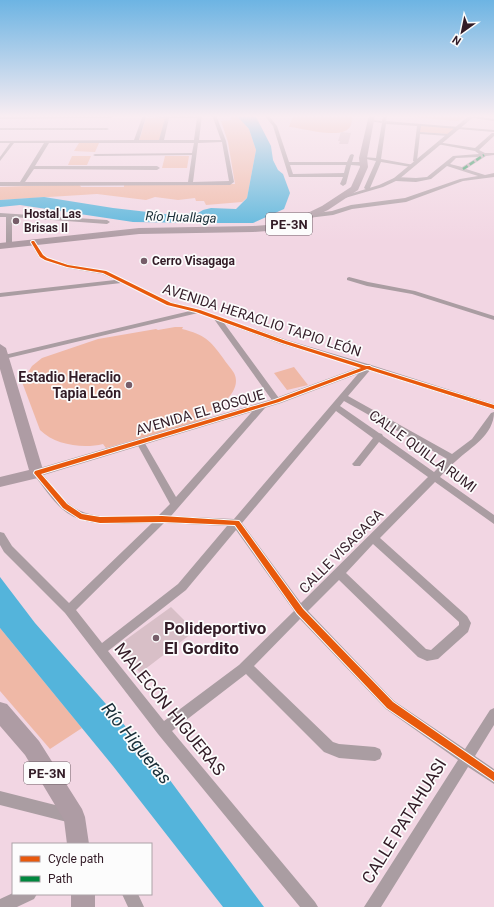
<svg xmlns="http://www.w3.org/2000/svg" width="494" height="907" font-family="Roboto,sans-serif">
<rect width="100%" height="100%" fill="#f2d6e3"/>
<path fill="#efb8a6" d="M 229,115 L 236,115 L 249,129 L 256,150 L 247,198 L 242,202 L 206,205 L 204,201 L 196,201 L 195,198 L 178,200 L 155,197 L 146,200 L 97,194 L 0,200 L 0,187 L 79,184 L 81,187 L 124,187 L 124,184 L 235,184 L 228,142 L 221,121 L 232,120 Z
M 293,115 L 352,115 C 352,118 352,122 351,125 C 345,142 300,127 289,127 Z
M 387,115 L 467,115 L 458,121 Z
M 146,118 L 166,118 L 159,141 L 139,141 Z
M 420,125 L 458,127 L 448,134 L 420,132 Z
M 79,143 L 99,143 L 95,152 L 74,151 Z
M 72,156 L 91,156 L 87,165 L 68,165 Z
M 165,156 L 189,156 L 187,168 L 162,168 Z
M 175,327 L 183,327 L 182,329 C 205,335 210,340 223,358 C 226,363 231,368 234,373 C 243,391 219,408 205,414 L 207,419 L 106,448 L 103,444 C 83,449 55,445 40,430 L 22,382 L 32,366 L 42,358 L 98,339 L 156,329 L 158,330 Z
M 294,367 L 308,385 L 287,390 L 274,373 Z
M 0,628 L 82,728 L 50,749 L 0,691 Z"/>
<path fill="#54b4db" d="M 236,115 L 255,115 L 271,146 L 273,160 L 278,170 L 283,174 L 290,193 L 284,209 L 253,223 L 205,223 L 133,222 L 20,205 L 0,207 L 0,200 L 44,197 L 113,208 L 174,215 L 198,213 L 203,210 L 211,208 L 236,209 L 247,198 L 256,150 L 249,129 Z
M 0,577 L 35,623 L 155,760 L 264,907 L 223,907 L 113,766 L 0,628 Z"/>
<path fill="#d8bfc7" d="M 341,132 L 351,133 L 348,144 L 339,144 L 340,141 L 338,141 Z
M 171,607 L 195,631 L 140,673 L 117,646 Z"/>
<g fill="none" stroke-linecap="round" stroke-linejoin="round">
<path fill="#aa9da2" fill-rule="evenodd" d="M 143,115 L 202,115 L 199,140 L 221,140 L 212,115 L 216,115 L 226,141 L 234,182 L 230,185 L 0,186 L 0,182 L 20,182 L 44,143 L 14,143 L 0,161 L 0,157 L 10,143 L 0,143 L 0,141 L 134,140 ZM 146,117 L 165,118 L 159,140 L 139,140 ZM 169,118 L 197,118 L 194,140 L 164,140 ZM 222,142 L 229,181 L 193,182 L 198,143 ZM 49,143 L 194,143 L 192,153 L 95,154 L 93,155 L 95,156 L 192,155 L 188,182 L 25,182 L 34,169 L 157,170 L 160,168 L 157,166 L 35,166 Z
M 264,115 L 268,115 L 277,126 L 289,162 L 347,162 L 350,155 L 352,154 L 354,155 L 352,162 L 364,162 L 367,164 L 364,166 L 351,165 L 346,184 L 343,186 L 340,184 L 343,177 L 289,177 L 273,126 ZM 290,165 L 346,165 L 344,173 L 293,174 Z
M 383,115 L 387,115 L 386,121 L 494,130 L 494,132 L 421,126 L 420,132 L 449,134 L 451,135 L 449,136 L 420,134 L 417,161 L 415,162 L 413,161 L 417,126 L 386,124 L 381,159 L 414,165 L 411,167 L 381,162 L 370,188 L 367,190 L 364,188 L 376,161 L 361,158 L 363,157 L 376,158 L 382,123 L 369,121 L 371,120 L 382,121 Z
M 113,116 L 111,118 L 0,119 L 0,117 Z
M 475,116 L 494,119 L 494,121 L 473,118 Z
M 0,128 L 107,128 L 109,129 L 107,130 L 0,130 Z
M 492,133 L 494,133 L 494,136 L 479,150 L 485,153 L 494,153 L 494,155 L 486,156 L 466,169 L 485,175 L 494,173 L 494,177 L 463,181 L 406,202 L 352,209 L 333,215 L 308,218 L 305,216 L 308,214 L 332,211 L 351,205 L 405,198 L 460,179 L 478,176 L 447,166 L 431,179 L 416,182 L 396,181 L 393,179 L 396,177 L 416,178 L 427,177 L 453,156 L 479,154 L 475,151 L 437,144 L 437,142 L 475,148 ZM 478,157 L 462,167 L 450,164 L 456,158 Z
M 0,213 L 107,220 L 110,222 L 107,224 L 12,217 L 12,245 L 9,247 L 6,245 L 6,217 L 0,217 Z
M 33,240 L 35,241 L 43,255 L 48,258 L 68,264 L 106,271 L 171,302 L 200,310 L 287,340 L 371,365 L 372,367 L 371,369 L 348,396 L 452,454 L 472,439 L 491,413 L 494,412 C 494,435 471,447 456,461 C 450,466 445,471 440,477 L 494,515 L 494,524 L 435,482 L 380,538 L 467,616 L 471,623 L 468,632 L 438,659 L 427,661 L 418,657 L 339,580 L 308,611 L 394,701 L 465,749 L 490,710 L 494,708 L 494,725 L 475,756 L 494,769 L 494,784 L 468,767 L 381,907 L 364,907 L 458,760 L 386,709 L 300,619 L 254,666 L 333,742 L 339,744 L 375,747 L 380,749 L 382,754 L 380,759 L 375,761 L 339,758 L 324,752 L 246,674 L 172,731 L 315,902 L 318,907 L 300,907 L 158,734 L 65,613 L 4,552 L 0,545 L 0,532 L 4,533 L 12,546 L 69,603 L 152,523 C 122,523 86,530 62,509 C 51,499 43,486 34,475 L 32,473 L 34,471 L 40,471 C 49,481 58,495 69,504 C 92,523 131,516 159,515 L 170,504 L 136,442 L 137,440 L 143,440 L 176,497 L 259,404 L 265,404 L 266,406 L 265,408 L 171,516 L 234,519 L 363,368 L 281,344 L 224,323 L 281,401 L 277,404 L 274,403 L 214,319 L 198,313 L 0,360 L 0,356 L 190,311 L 167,305 L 121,283 L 0,297 L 0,293 L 115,280 L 102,274 L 67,268 L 44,260 L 39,257 L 30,242 ZM 344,401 L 447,459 L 434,472 L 383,436 L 382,434 L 379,433 L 340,406 ZM 336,411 L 373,438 L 354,462 L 352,464 L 354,466 L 360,466 L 379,442 L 428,477 L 301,603 L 242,523 ZM 164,523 L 227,526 L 178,584 L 102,643 L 76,610 ZM 236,530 L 294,611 L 239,665 L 164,721 L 108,651 L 186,590 ZM 373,544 L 459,622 L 459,625 L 431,650 L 426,649 L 346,573 Z
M 349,277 L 368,282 L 415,291 L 494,316 L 494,320 L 412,294 L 367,286 L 347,280 L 347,278 Z
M 0,791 L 71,809 L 76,811 L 78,816 L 76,821 L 71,823 L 0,805 Z
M 13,893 L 13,894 L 37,894 L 34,899 L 17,907 L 0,907 L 0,899 Z
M 122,894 L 138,894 L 144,907 L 128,907 Z"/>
<path fill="#aa9da2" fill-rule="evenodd" d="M 470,115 L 476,115 L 398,180 L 383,187 L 345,198 L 340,197 L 379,185 L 394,178 Z
M 368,364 L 494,404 L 494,410 L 368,370 L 281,403 L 37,477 L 31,473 L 33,470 L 273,399 Z"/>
<path fill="#ab9ba2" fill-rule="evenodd" d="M 0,115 L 8,115 L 0,119 Z"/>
<path fill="#ae9ca4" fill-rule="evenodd" d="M 369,115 L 375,115 L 367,158 L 368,167 L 358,190 L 328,210 L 297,225 L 281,230 L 253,232 L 139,234 L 0,249 L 0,243 L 139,228 L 253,226 L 280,224 L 291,221 L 322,206 L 351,187 L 360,167 L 359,158 Z
M 0,344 L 6,348 L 44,473 L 42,477 L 0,487 L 0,477 L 29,470 L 0,369 Z
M 0,702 L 7,704 L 39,741 L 82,809 L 85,817 L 89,844 L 67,844 L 64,820 L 25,755 L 0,726 Z
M 71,894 L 95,894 L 95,907 L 71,907 Z"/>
<path stroke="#00873e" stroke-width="2.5" stroke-dasharray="5.5 2.5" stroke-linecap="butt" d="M 463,169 L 484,155"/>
<defs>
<path id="cycleway" d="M 32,241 L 34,241 L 43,255 L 47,258 L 68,265 L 106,271 L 171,303 L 200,310 L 286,341 L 366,366 L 370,366 L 371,367 L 494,405 L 494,409 L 367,369 L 279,402 L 41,474 L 67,504 L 82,514 L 100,517 L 162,516 L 239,521 L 303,609 L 393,702 L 494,772 L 494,781 L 387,708 L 297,613 L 235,525 L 162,522 L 100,523 L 80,519 L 63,508 L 34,473 L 35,471 L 275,400 L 361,368 L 282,343 L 196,312 L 167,305 L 103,273 L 67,267 L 45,260 L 40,257 L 31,242 Z"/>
</defs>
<use href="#cycleway" stroke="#fcfcfc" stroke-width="2"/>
<use href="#cycleway" fill="#e8590c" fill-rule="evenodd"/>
</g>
<linearGradient id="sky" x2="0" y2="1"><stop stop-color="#6db4e3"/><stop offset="0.48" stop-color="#f9edf2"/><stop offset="1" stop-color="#f9edf2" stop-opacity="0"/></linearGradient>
<rect width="494" height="242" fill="url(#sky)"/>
<g fill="#765d69" stroke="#fcfcfc" stroke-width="1.5">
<circle cx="16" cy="221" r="4"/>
<circle cx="144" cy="261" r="4"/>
<circle cx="129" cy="385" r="4"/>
<circle cx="156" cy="638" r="4"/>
</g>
<g text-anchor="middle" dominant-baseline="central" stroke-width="3.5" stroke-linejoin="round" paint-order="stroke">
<g font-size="12" font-weight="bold" fill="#331c27" stroke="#fcfcfc" text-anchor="start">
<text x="24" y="214">Hostal Las<tspan x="24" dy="14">Brisas II</tspan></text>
<text x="152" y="261">Cerro Visagaga</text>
</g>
<g font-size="13" font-style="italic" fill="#182d37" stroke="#fcfcfc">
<text transform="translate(181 217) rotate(2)">Río Huallaga</text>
</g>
<g fill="#fcfcfc" stroke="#6f5f67" stroke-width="1">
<rect x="266" y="213" width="46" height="22" rx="3"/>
<rect x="24" y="762" width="46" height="22" rx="3"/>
</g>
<g font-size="13" font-weight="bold" fill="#331c27">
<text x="289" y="224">PE-3N</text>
<text x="47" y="773">PE-3N</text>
</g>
<g font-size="14" fill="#331c27" stroke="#fcfcfc">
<text transform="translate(262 320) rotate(18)">AVENIDA HERACLIO TAPIO LEÓN</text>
<text transform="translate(200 412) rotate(-16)">AVENIDA EL BOSQUE</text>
<text transform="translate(423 451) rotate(36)">CALLE QUILLA RUMI</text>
<text transform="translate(341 551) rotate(-45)">CALLE VISAGAGA</text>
</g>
<g font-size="14" font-weight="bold" fill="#331c27" stroke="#fcfcfc" text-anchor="end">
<text x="121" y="377">Estadio Heraclio<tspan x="121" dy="16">Tapia León</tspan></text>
</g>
<g font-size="17" font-weight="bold" fill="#331c27" stroke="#fcfcfc" text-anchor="start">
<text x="164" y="628">Polideportivo<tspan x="164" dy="20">El Gordito</tspan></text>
</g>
<g font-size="17" fill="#331c27" stroke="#fcfcfc">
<text transform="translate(170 709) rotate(51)">MALECÓN HIGUERAS</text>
<text transform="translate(404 821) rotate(-58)">CALLE PATAHUASI</text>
</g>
<g font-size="18" font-style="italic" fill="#182d37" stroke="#fcfcfc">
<text transform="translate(137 743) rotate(51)">Río Higueras</text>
</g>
</g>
<rect x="12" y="843" width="140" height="52" fill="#fcfcfc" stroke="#aca2a7"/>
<rect x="20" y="856" width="20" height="6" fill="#e8590c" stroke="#aca2a7"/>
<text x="48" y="863" font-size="12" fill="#331c27">Cycle path</text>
<rect x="20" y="876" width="20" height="6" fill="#00873e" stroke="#aca2a7"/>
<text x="48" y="883" font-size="12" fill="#331c27">Path</text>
<g transform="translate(462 32) rotate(213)" stroke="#fcfcfc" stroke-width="3" paint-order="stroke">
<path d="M0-3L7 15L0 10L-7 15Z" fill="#331c27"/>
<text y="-6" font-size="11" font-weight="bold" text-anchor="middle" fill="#331c27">N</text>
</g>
</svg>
